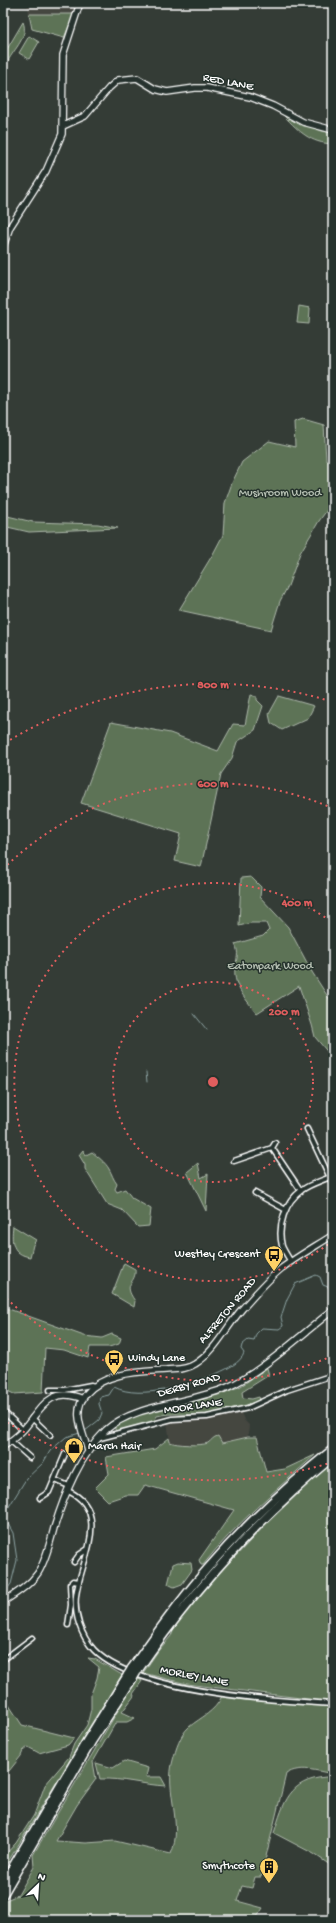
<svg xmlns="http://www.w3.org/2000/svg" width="336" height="1923" font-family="'Gochi Hand',sans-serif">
<rect width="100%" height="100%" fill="#343c36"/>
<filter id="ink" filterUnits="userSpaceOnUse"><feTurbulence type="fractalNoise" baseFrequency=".025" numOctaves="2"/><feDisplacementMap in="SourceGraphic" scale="8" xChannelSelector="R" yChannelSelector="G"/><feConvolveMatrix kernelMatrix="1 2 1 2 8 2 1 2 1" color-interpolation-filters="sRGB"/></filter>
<g filter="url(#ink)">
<path fill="#454741" d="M 27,3 L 78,3 L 64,38 L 32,29 Z
M 241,1412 L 244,1420 L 249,1425 L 248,1437 L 222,1443 L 218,1436 L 214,1437 L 207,1443 L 201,1444 L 175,1445 L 170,1442 L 167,1422 L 204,1420 Z"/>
<path fill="#5d7357" stroke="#aeb9ab" d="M 29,14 L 74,14 L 64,38 L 32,29 Z
M 23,22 C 29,36 14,49 8,61 C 5,65 4,71 3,76 L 3,56 Z
M 29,36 L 39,42 L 29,59 L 19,53 Z
M 284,116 L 322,131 L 333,133 L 333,144 C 310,143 300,132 284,116 Z
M 299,306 L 310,308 L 309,324 L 297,323 Z
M 303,419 L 324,425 L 326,460 L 333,461 L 333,502 L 319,521 L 300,553 L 288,586 L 280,601 L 271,630 L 179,610 L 213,554 L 223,535 L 225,503 L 232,483 L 242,462 L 269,441 L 295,447 L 294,422 Z
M 3,515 L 33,522 L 98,524 L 118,528 L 29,532 L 3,526 Z
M 251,694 L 257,696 L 257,700 L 263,706 L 255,730 L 237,742 L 232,758 L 221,774 L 201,867 L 175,861 L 181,834 L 81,803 L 111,722 L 170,733 L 218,751 L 233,724 L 245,725 Z
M 279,696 L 314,706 L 308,718 L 282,730 L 271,723 L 269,714 Z
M 251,877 L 261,887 L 260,897 L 288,927 L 312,972 L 330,1000 L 333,1002 L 333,1055 L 331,1056 L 315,1037 L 312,1025 L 299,986 L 257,1013 C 247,1001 233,986 235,969 C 236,959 240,954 235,944 L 263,936 L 269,930 L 266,923 L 251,923 L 239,926 L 241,878 Z
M 83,1150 L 86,1155 L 92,1152 C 97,1156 106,1163 109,1169 C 112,1174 113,1179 117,1184 L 115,1189 L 117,1192 L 125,1189 L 132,1198 L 151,1209 L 149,1226 L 138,1227 L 122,1210 L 107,1204 L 85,1169 L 85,1165 L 79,1155 Z
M 198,1163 L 201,1178 L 208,1174 L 206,1211 L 187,1172 Z
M 13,1226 L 36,1240 L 33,1245 L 30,1257 C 12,1254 11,1242 13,1226 Z
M 124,1263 L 135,1269 C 137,1284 121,1282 135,1301 L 134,1307 L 112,1294 Z
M 3,1307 L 84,1336 L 102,1338 L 112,1334 L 121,1338 L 119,1344 L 109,1347 L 90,1347 L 88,1358 L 64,1350 L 45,1348 L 43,1392 L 14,1394 L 3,1389 Z
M 267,1368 L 269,1375 L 242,1392 L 243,1398 L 252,1399 L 259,1397 L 260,1400 C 242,1408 220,1413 200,1415 C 186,1415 172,1412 157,1416 L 154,1421 L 149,1423 L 116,1431 L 114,1427 L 134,1416 L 218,1395 L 241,1386 Z
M 218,1436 L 222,1443 L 248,1437 L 257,1437 L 266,1472 L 285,1469 L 315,1455 C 276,1490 235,1524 203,1565 L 201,1565 L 199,1560 L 234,1510 L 145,1485 L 138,1495 L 126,1495 L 108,1501 L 95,1488 L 109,1474 L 106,1457 L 155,1449 L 169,1438 L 170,1442 C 176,1445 201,1446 208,1443 C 212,1440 213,1437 218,1436 Z
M 333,1461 L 333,1702 L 187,1684 L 143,1673 L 158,1651 L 171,1636 L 174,1627 L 222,1568 L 233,1559 L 269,1521 Z
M 178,1562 L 191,1563 L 192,1570 L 182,1584 L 174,1587 L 168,1584 L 173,1564 Z
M 88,1658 L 95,1659 L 122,1675 L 3,1870 L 3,1857 L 16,1843 L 34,1815 L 45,1785 L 69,1757 L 74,1744 L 87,1725 L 91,1709 L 91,1694 L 97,1678 L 99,1667 Z
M 137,1678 L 142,1681 L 133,1694 L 134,1696 L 122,1712 L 135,1718 L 127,1722 L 116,1722 L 93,1762 L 96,1779 L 77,1805 L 56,1841 L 86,1843 L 115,1841 L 171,1854 C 184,1824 164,1790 173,1760 C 176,1749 180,1735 189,1727 C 201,1717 215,1712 222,1696 L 333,1707 L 333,1774 C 317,1771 300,1765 286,1774 L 261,1877 L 255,1877 L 252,1888 L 242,1886 L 237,1901 L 263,1908 L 255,1920 L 3,1920 L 3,1906 L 6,1900 L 18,1895 L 34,1867 L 33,1855 Z
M 3,1696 L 22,1725 L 74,1738 L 68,1745 L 39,1753 L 28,1747 L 23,1751 L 21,1756 L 9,1771 L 3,1768 Z
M 124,1761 L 148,1768 L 146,1777 L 161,1777 L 166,1786 C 144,1785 122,1778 100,1779 L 96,1763 L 113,1768 Z
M 326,1777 L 333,1779 L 333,1867 L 314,1854 L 274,1833 C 284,1802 289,1780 326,1777 Z"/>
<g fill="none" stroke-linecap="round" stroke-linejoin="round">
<path stroke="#8ea4a4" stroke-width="1" d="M 194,1014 L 207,1030
M 146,1072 L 147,1082
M 101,1410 L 99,1404 L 100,1397 L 109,1395 L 114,1387 C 141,1401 192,1384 218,1373 C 226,1369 241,1363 244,1353 L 241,1349 L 242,1345 L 248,1340 L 254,1341 L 256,1334 L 262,1328 L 279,1329 L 283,1326 L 281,1317 L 287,1299 L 295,1284 L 316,1275 L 320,1277 L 323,1285 L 328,1287 L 333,1283
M 85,1431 L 99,1420 L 102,1413
M 3,1594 L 11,1584 L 17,1560 L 13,1533 L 6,1520 L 5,1513 L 26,1479 L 43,1463 L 50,1451 L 66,1437 L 80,1433"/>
<defs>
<path id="street" d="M 307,1129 L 333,1184
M 275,1143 L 272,1148 L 301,1191
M 234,1161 L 272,1148
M 255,1193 L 286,1210
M 291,1262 C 288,1257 284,1251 282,1246 C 277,1226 285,1202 302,1190 C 310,1184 321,1181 330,1177
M 50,1390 L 65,1390 L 91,1385 L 94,1386
M 6,1414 L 23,1430
M 32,1418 L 50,1435
M 100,1438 L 172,1419 L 207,1417 L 248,1408 L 287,1390 L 333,1375
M 11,1441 L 30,1458
M 55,1480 L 69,1486
M 68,1491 C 113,1511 80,1562 76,1596 C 74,1615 81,1636 94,1650 C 134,1692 275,1701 333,1704
M 40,1498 L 49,1492 L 65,1454
M 74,1562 L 79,1555 L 88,1549
M 68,1625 L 71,1605 L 70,1584 L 73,1581 L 79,1582
M 3,1660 L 32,1638"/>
<path id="secondary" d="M 63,126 L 85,116 L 109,88 L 118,80 L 137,78 L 155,89 L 167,92 L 195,88 L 207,88 L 250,97 L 273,106 L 303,122 L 333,130
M 3,247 L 10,227 L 46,171 L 62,134 L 63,55 L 80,3
M 3,1447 C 10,1441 18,1436 24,1429 C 42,1407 50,1386 83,1399
M 88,1451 C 83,1431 71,1412 86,1394 C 104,1372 140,1372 166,1370 C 176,1369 186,1370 195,1364 C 215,1352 227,1326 242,1309 C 255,1295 267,1280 282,1268 C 298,1256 316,1246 333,1235
M 3,1602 C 15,1594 29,1586 38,1573 C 46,1560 50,1543 54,1528 C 65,1493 79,1457 106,1430 C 134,1404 193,1403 228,1387 C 263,1371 302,1334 333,1310"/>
<path id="highway" d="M 131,1669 C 155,1635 179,1601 207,1569 C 244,1526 288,1485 333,1449
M 137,1672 C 192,1591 258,1519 333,1457
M 3,1883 L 87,1740 L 128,1674
M 3,1895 L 92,1741 L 134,1677"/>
</defs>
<use href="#street" stroke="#fff" stroke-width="7"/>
<use href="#secondary" stroke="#fff" stroke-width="8"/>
<use href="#highway" stroke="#fff" stroke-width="10"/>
<use href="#street" stroke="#26332d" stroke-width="4"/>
<use href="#secondary" stroke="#26332d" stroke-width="5.5"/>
<use href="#highway" stroke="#26332d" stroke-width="7"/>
<defs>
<path id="highway-bridge" d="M 128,1674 L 131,1669
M 134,1677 L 137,1672"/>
</defs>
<use href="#highway-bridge" stroke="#fff" stroke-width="10" stroke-linecap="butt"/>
<use href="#highway-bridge" stroke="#26332d" stroke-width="7"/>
</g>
</g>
<g fill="none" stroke="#e05e5e" stroke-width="2" stroke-dasharray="2 4">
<circle cx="213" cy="1082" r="100"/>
<path d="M333 1241A199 199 0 1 1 333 923"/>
<path d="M332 1356A299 299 0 0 1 3 1295M3 869A299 299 0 0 1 332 808"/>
<path d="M333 1462A398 398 0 0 1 5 1421M5 743A398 398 0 0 1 333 702"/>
</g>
<defs>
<symbol id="bus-pin" viewBox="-11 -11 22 30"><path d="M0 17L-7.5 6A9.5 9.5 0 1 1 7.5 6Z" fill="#ffd166" stroke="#26332d"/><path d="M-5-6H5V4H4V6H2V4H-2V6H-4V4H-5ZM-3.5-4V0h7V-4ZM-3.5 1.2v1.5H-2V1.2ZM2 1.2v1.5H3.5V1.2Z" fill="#111"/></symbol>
<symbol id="shop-pin" viewBox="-11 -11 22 30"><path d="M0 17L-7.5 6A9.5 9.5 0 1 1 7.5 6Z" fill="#ffd166" stroke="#26332d"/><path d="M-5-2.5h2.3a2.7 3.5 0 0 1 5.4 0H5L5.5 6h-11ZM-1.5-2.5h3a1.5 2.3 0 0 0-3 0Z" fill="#111"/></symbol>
<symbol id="building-pin" viewBox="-11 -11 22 30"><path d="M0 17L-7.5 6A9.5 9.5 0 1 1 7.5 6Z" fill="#ffd166" stroke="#26332d"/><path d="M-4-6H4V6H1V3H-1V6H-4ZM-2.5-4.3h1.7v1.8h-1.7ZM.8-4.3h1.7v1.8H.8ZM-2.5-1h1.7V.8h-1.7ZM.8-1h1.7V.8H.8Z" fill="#111"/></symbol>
</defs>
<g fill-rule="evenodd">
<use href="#bus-pin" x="263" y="1244" width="22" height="30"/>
<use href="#bus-pin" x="103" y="1348" width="22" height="30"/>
<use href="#shop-pin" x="63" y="1436" width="22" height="30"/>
<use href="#building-pin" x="258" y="1856" width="22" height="30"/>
</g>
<g text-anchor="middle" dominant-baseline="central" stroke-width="3" stroke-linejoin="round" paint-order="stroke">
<g font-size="12" fill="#fff" stroke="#26332d">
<text transform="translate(228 83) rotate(11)">RED LANE</text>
<text transform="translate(228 1311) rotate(-50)">ALFRETON ROAD</text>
<text transform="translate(189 1386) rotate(-16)">DERBY ROAD</text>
<text transform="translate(193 1407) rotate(-8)">MOOR LANE</text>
<text transform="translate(194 1677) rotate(11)">MORLEY LANE</text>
</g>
<g font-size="12" fill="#b6c0b3" stroke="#26332d">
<text x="280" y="494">Mushroom Wood</text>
<text x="270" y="967">Eatonpark Wood</text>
</g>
<g font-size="12" fill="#fff" stroke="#26332d" text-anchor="end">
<text x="260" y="1255">Westley Crescent</text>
<text x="128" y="1359" text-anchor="start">Windy Lane</text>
<text x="88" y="1447" text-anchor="start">March Hair</text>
<text x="255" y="1867">Smythcote</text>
</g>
</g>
<circle cx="213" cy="1082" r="6" fill="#e05e5e" stroke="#26332d" stroke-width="2"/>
<g font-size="12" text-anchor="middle" font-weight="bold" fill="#e05e5e" stroke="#26332d" stroke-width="3" stroke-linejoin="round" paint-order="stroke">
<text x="213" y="688">800 m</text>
<text x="213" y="787">600 m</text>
<text x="297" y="906">400 m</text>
<text x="284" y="1015">200 m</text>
</g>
<rect width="336" height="1923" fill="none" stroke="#26332d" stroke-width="16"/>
<rect x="8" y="8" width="320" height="1907" fill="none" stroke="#fff" stroke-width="1.5" filter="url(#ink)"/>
<g transform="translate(38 1885) rotate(25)" stroke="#26332d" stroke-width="3" paint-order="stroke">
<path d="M0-3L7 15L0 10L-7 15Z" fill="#ffffff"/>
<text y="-6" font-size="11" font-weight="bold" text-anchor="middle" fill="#ffffff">N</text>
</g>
</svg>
